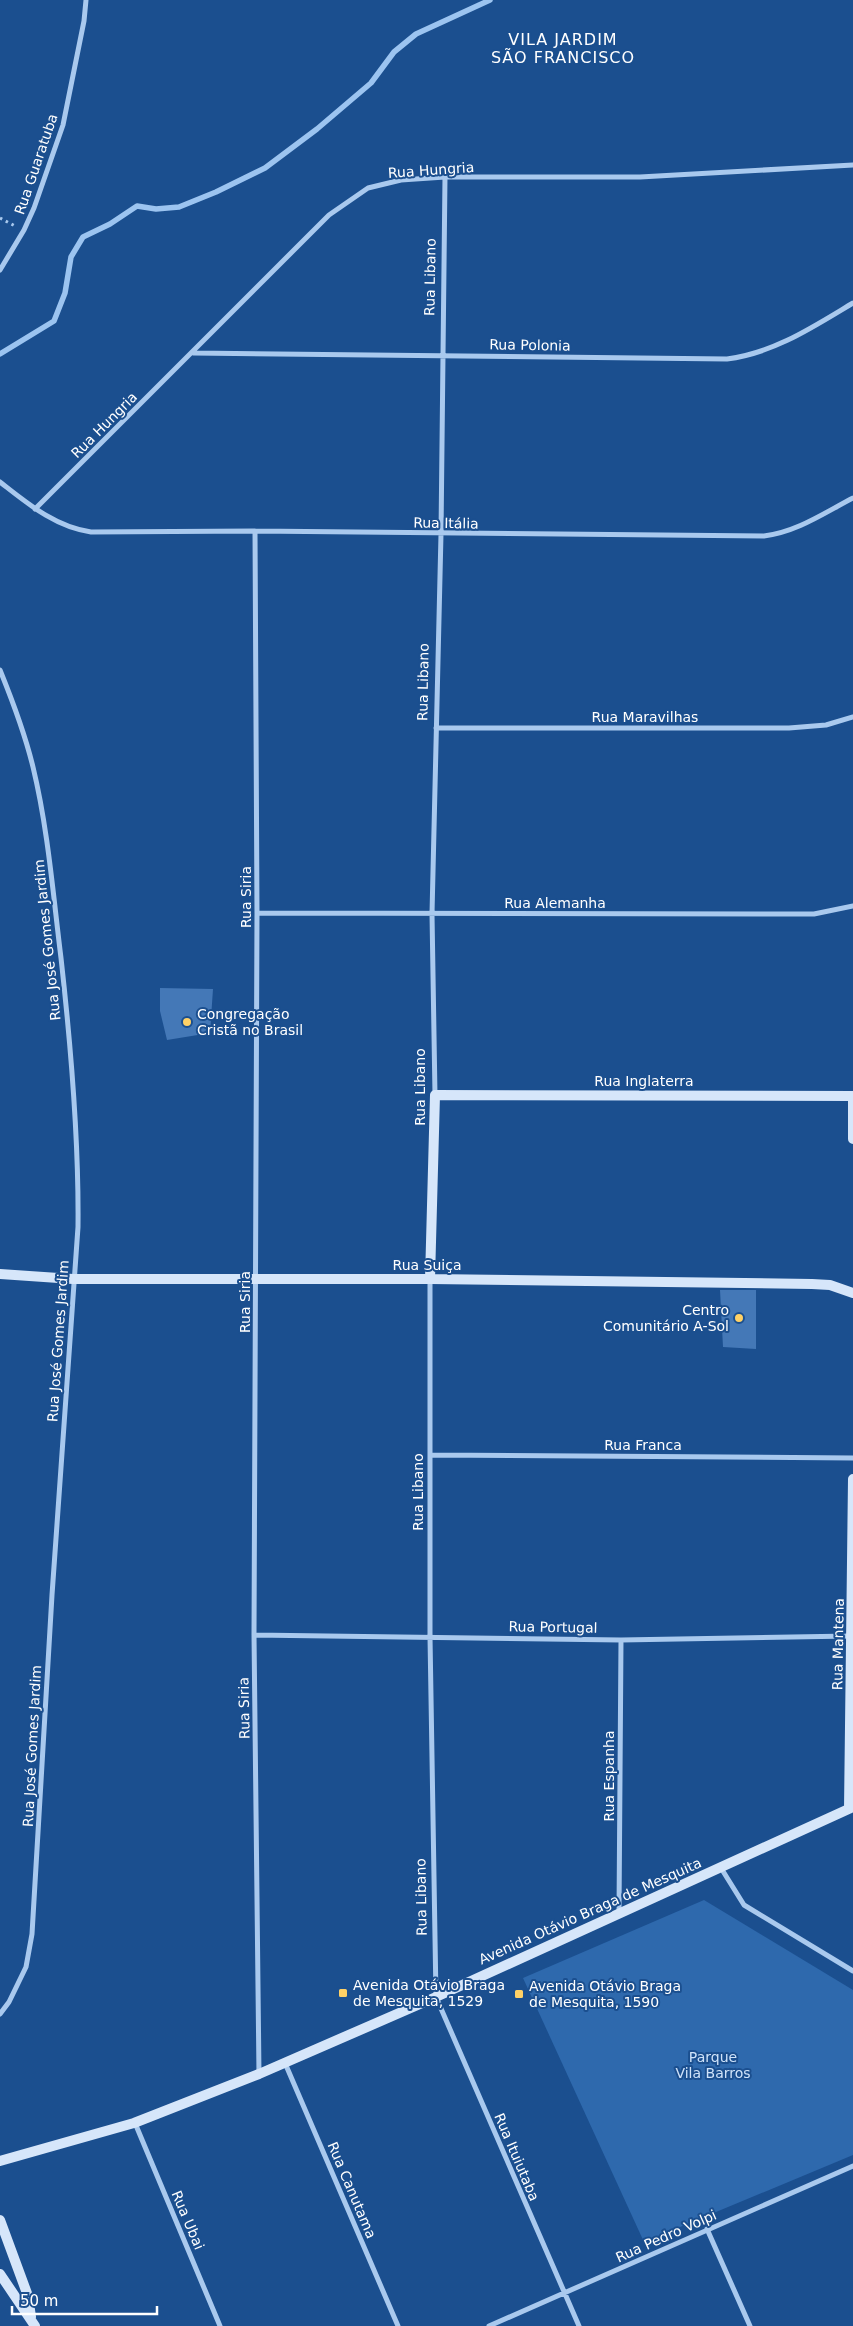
<svg xmlns="http://www.w3.org/2000/svg" width="853" height="2326" font-family="'DejaVu Sans',sans-serif">
<rect width="100%" height="100%" fill="#1b4f8f"/>
<path fill="#2e69ad" d="M 704,1900 L 853,1990 L 853,2155 L 644,2242 L 523,1978 Z"/>
<g fill="none" stroke-linecap="round" stroke-linejoin="round">
<path stroke="#9cc4f0" stroke-width="5.5" d="M 0,354 L 54,321 L 65,293 L 71,257 L 83,237 L 110,224 L 137,206 L 156,209 L 179,207 L 216,192 L 265,168 L 317,129 L 371,83 L 394,52 L 416,34 L 490,0"/>
</g>
<path fill="#4478b7" d="M 160,988 L 213,989 L 210,1033 L 167,1040 L 160,1011 Z
M 720,1290 L 756,1290 L 756,1349 L 723,1347 Z"/>
<g fill="none" stroke-linecap="round" stroke-linejoin="round">
<path stroke="#a9c9ee" stroke-width="3" stroke-dasharray="2.5 4" stroke-linecap="butt" d="M 0,218 L 15,226"/>
<path stroke="#a9c9ee" stroke-width="5" d="M 0,270 L 24,230 L 34,208 L 63,125 L 84,21 L 86,0
M 193,353 L 727,359 C 774,353 813,327 853,303
M 0,482 C 27,503 55,527 91,532 L 255,531 L 764,536 C 797,532 824,513 853,498
M 35,509 L 329,215 L 368,188 L 401,180 L 445,177 L 640,177 L 853,165
M 255,531 L 257,913 L 254,1635 L 259,2074
M 0,670 C 13,702 25,734 33,767 C 48,829 53,894 61,958 C 71,1047 79,1137 78,1227 L 52,1595 L 32,1934 L 26,1967 L 9,2002 L 0,2014
M 436,728 L 789,728 L 826,725 L 853,717
M 257,913 L 814,914 L 853,906
M 435,1095 L 432,914 L 441,534 L 445,177
M 430,1279 L 430,1637 L 436,1997 L 579,2326
M 432,1455 L 853,1458
M 254,1635 L 621,1640 L 851,1636
M 721,1868 L 744,1905 L 853,1971
M 619,1913 L 621,1640
M 285,2063 L 398,2326
M 135,2123 L 220,2326
M 707,2229 L 750,2326
M 489,2326 L 853,2166"/>
<path stroke="#d6e6fa" stroke-width="10" d="M 853,1096 L 853,1139
M 0,1274 L 73,1279 L 430,1279 L 812,1284 L 830,1285 L 853,1293
M 430,1279 L 435,1095 L 853,1096
M 849,1809 L 853,1479
M 0,2161 L 134,2123 L 259,2074 L 436,1997 L 853,1807
M 0,2220 L 28,2296 L 31,2317
M 0,2274 L 35,2326"/>
</g>
<g fill="#ffd166" stroke="#1b4f8f" stroke-width="2">
<circle cx="187" cy="1022" r="5"/>
<circle cx="739" cy="1318" r="5"/>
<rect x="338" y="1988" width="10" height="10" rx="2.5"/>
<rect x="514" y="1989" width="10" height="10" rx="2.5"/>
</g>
<g text-anchor="middle" dominant-baseline="central" stroke-width="4" stroke-linejoin="round" paint-order="stroke">
<g font-size="14" fill="#fff" stroke="#1b4f8f">
<text transform="translate(36 164) rotate(-71)">Rua Guaratuba</text>
<text transform="translate(431 170) rotate(-4)">Rua Hungria</text>
<text transform="translate(430 277) rotate(-89)">Rua Libano</text>
<text transform="translate(530 345) rotate(1)">Rua Polonia</text>
<text transform="translate(104 425) rotate(-45)">Rua Hungria</text>
<text transform="translate(446 523) rotate(1)">Rua Itália</text>
<text transform="translate(423 682) rotate(-89)">Rua Libano</text>
<text x="645" y="717">Rua Maravilhas</text>
<text transform="translate(246 897) rotate(-90)">Rua Siria</text>
<text x="555" y="903">Rua Alemanha</text>
<text transform="translate(47 940) rotate(-96)">Rua José Gomes Jardim</text>
<text x="644" y="1081">Rua Inglaterra</text>
<text transform="translate(420 1087) rotate(-90)">Rua Libano</text>
<text x="427" y="1265">Rua Suiça</text>
<text transform="translate(245 1302) rotate(-90)">Rua Siria</text>
<text transform="translate(58 1341) rotate(-86)">Rua José Gomes Jardim</text>
<text x="643" y="1445">Rua Franca</text>
<text transform="translate(418 1492) rotate(-90)">Rua Libano</text>
<text transform="translate(553 1627) rotate(1)">Rua Portugal</text>
<text transform="translate(838 1644) rotate(-89)">Rua Mantena</text>
<text transform="translate(244 1708) rotate(-91)">Rua Siria</text>
<text transform="translate(32 1746) rotate(-87)">Rua José Gomes Jardim</text>
<text transform="translate(609 1776) rotate(-90)">Rua Espanha</text>
<text transform="translate(421 1897) rotate(-91)">Rua Libano</text>
<text transform="translate(590 1911) rotate(-24)">Avenida Otávio Braga de Mesquita</text>
<text transform="translate(517 2157) rotate(67)">Rua Ituiutaba</text>
<text transform="translate(352 2190) rotate(67)">Rua Canutama</text>
<text transform="translate(188 2220) rotate(67)">Rua Ubai</text>
<text transform="translate(666 2236) rotate(-24)">Rua Pedro Volpi</text>
</g>
<g font-size="14" fill="#fff" stroke="#1b4f8f" text-anchor="start">
<text x="197" y="1014">Congregação<tspan x="197" dy="16">Cristã no Brasil</tspan></text>
<text x="729" y="1310" text-anchor="end">Centro<tspan x="729" dy="16">Comunitário A-Sol</tspan></text>
<text x="353" y="1985">Avenida Otávio Braga<tspan x="353" dy="16">de Mesquita, 1529</tspan></text>
<text x="529" y="1986">Avenida Otávio Braga<tspan x="529" dy="16">de Mesquita, 1590</tspan></text>
</g>
<g font-size="14" fill="#cfe3fa" stroke="#1b4f8f">
<text x="713" y="2057">Parque<tspan x="713" dy="16">Vila Barros</tspan></text>
</g>
<g font-size="16" letter-spacing="1" fill="#fff" stroke="#1b4f8f">
<text x="563" y="39">VILA JARDIM<tspan x="563" dy="18">SÃO FRANCISCO</tspan></text>
</g>
</g>
<path d="M12 2306v8h145v-8" fill="none" stroke="#ffffff" stroke-width="2.5"/>
<text x="20" y="2306" font-size="15" fill="#ffffff" stroke="#1b4f8f" stroke-width="4" paint-order="stroke">50 m</text>
</svg>
